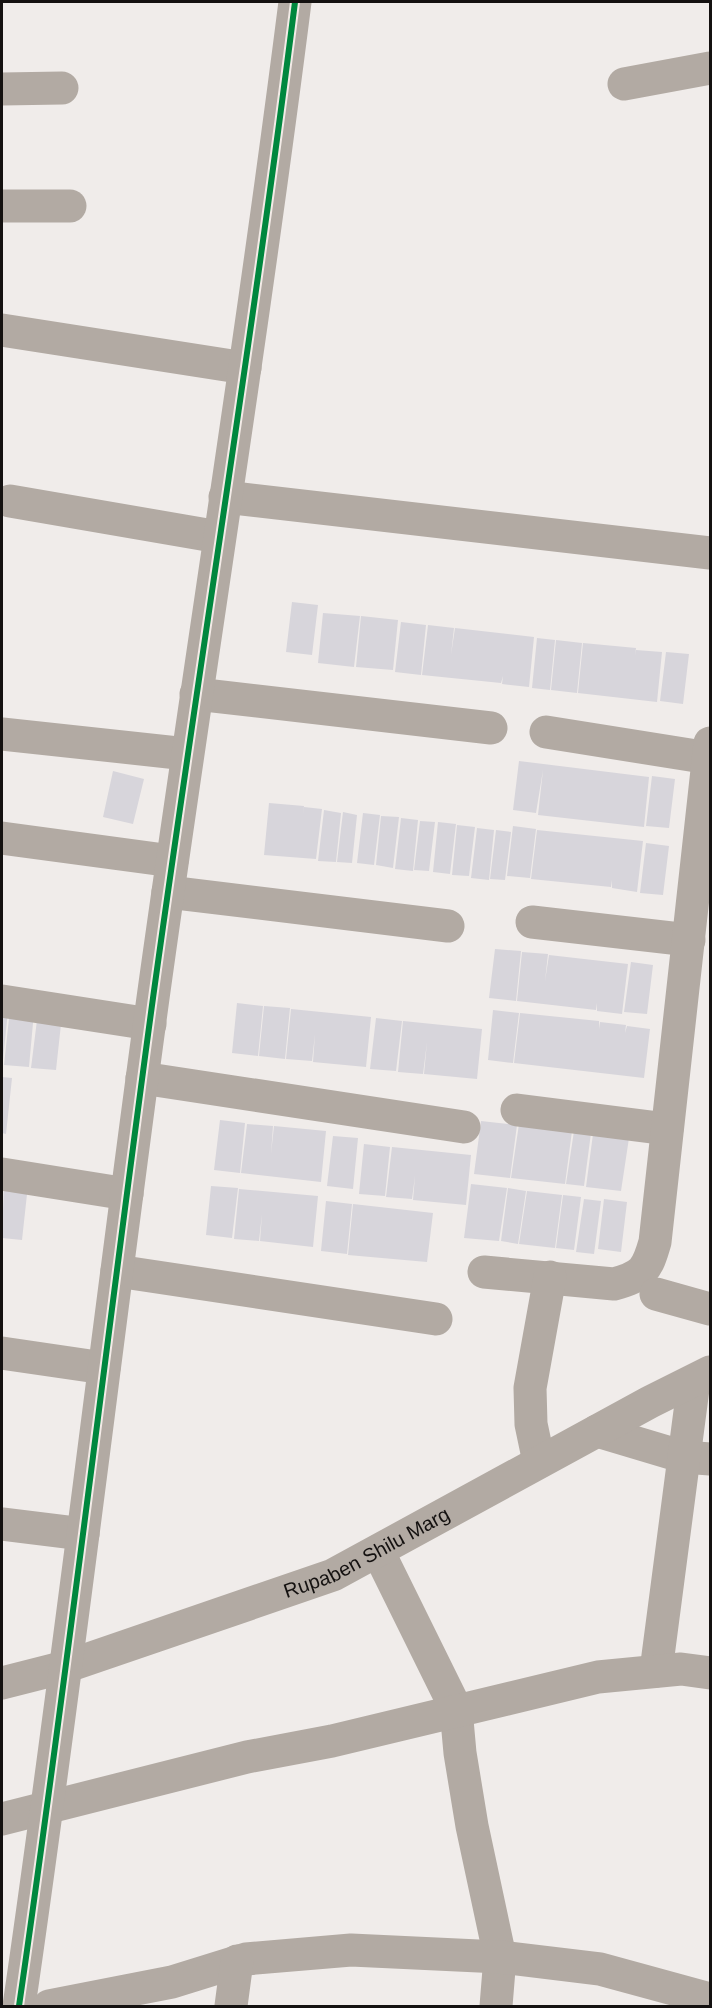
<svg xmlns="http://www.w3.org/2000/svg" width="712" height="2008" font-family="Arial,sans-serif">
<rect width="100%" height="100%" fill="#f0ecea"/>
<path fill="#d7d5db" d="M 292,602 L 318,605 L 312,655 L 286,652 Z
M 323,613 L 360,616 L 354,667 L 318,663 Z
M 361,616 L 398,620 L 393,670 L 356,667 Z
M 401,622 L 426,625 L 421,675 L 395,672 Z
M 428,625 L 454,628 L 451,655 L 455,628 L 534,637 L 529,687 L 502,684 L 503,676 L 501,683 L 422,675 Z
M 537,638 L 555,640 L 550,690 L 532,688 Z
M 556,640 L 582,643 L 577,693 L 551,690 Z
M 583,643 L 636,648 L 635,656 L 636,650 L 662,652 L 657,702 L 578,693 Z
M 666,652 L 689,654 L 683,704 L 660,701 Z
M 519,761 L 649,777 L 644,827 L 538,815 L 543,770 L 536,813 L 513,810 Z
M 113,771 L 144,779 L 133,824 L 103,817 Z
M 652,776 L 675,779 L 669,828 L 646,826 Z
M 269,803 L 304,806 L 303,814 L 304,807 L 322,809 L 316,859 L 264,855 Z
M 324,810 L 341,813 L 336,862 L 318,861 Z
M 343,812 L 357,815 L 352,863 L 337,862 Z
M 363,813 L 380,815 L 374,865 L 357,863 Z
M 381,816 L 399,817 L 393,868 L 376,865 Z
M 401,818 L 418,820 L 413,871 L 395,869 Z
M 420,821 L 435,822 L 429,871 L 414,870 Z
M 438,822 L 456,824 L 450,874 L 433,872 Z
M 457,825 L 475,827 L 469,876 L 452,875 Z
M 513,826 L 536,829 L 530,878 L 507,876 Z
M 477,828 L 494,830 L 489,880 L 471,878 Z
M 496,830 L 511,832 L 505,880 L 490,879 Z
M 537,830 L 643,841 L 637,892 L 612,888 L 612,880 L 611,887 L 531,879 Z
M 646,843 L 669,846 L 663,895 L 640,893 Z
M 495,949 L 521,951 L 516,1001 L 489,998 Z
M 522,952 L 548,954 L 545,981 L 549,955 L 628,964 L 622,1014 L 597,1011 L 597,1003 L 596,1010 L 517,1001 Z
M 631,962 L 653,965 L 647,1014 L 624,1012 Z
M 237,1003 L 263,1006 L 258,1056 L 232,1053 Z
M 264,1006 L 290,1008 L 285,1059 L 259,1056 Z
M 10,1009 L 34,1012 L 29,1067 L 4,1065 Z
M 291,1009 L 371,1017 L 366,1067 L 313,1062 L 315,1034 L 312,1061 L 286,1059 Z
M 2,1010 L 8,1011 L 3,1060 L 2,1060 Z
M 493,1010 L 519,1013 L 513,1063 L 488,1060 Z
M 38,1012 L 62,1015 L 56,1070 L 31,1068 Z
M 520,1013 L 599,1021 L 599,1029 L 600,1022 L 626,1025 L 625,1033 L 627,1026 L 650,1029 L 644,1078 L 514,1063 Z
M 376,1018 L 402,1021 L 396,1071 L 370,1069 Z
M 403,1021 L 482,1029 L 477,1079 L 424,1074 L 427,1042 L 423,1074 L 398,1072 Z
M 2,1077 L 12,1078 L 6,1134 L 2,1133 Z
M 220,1120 L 245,1123 L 240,1173 L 214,1170 Z
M 481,1121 L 517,1125 L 510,1178 L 474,1174 Z
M 247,1124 L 273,1126 L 271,1154 L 274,1126 L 326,1131 L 321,1182 L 241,1173 Z
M 519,1124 L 572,1131 L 565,1184 L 511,1178 Z
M 574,1131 L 591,1133 L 584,1186 L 566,1184 Z
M 593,1134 L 629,1138 L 621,1191 L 586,1187 Z
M 333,1136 L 358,1138 L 353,1189 L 327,1186 Z
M 364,1144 L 390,1147 L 385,1196 L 359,1194 Z
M 392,1147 L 471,1155 L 466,1205 L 413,1200 L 415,1176 L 412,1199 L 386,1197 Z
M 4,1183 L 28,1185 L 22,1240 L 2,1238 Z
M 471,1184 L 507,1188 L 499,1241 L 464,1238 Z
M 211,1186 L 238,1188 L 232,1238 L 206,1235 Z
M 508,1188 L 526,1191 L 518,1244 L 501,1241 Z
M 239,1189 L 318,1196 L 313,1247 L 260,1241 L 262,1214 L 259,1241 L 234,1239 Z
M 527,1191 L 562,1195 L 555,1248 L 519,1244 Z
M 563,1195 L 581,1197 L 574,1250 L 556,1248 Z
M 584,1199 L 601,1201 L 594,1254 L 576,1252 Z
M 604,1199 L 627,1202 L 621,1252 L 598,1249 Z
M 326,1201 L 352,1204 L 347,1254 L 321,1251 Z
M 353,1204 L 433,1213 L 427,1262 L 348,1255 Z"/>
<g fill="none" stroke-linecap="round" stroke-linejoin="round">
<g stroke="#b2aaa3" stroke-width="33">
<path d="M 624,84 L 710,68"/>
<path d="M 2,89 L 62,88"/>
<path d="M 2,206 L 70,206"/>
<path d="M 2,330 L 245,368"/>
<path d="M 225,497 L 710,553"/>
<path d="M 10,501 L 219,537"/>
<path d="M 196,694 L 491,728"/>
<path d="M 546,732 L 709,758"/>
<path d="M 2,734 L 187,754"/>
<path d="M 2,838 L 172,861"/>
<path d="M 168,892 L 448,926"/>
<path d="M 532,922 L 689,940"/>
<path d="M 2,1001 L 150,1024"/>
<path d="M 142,1078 L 464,1127"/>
<path d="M 517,1110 L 667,1129"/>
<path d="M 2,1174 L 127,1194"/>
<path d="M 117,1271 L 436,1319"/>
<path d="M 484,1272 L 614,1284 C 643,1276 647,1270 655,1242 L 710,743"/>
<path d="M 656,1294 L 710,1309"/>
<path d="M 2,1353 L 104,1368"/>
<path d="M 597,1431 L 684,1457 L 710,1459"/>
<path d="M 539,1462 L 531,1424 L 530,1388 L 550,1277"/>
<path d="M 2,1524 L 83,1534"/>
<path d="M 378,1551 L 456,1709 L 460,1753 L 472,1826 L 500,1957 L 496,2006"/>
<path d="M 656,1671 L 694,1381"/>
<path id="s1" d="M 2,1683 L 65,1667 L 333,1575 L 650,1402 L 710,1372"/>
<path d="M 2,1819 L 247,1757 L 332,1741 L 598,1677 L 681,1669 L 710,1673"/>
<path d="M 19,2006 C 68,1671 107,1334 153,998 C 199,666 253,334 295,2"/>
<path d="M 49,2006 L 172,1982 L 246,1959 L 351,1950 L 500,1957 L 600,1969 L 710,1999"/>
<path d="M 231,2006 L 237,1961"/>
</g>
<defs>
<path id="cycleway" d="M 19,2006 C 68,1671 107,1334 153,998 C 199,666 253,334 295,2"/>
</defs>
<use href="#cycleway" stroke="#f3ebe7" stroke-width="10"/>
<use href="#cycleway" stroke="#00873e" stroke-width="6"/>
</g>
<g text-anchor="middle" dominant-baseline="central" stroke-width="4.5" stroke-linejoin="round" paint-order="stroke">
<g font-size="20" fill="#141110" stroke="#f3ebe7">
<text stroke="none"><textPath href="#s1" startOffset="388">Rupaben Shilu Marg</textPath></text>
</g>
</g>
<rect width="712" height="2008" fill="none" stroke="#141110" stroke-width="6"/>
</svg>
